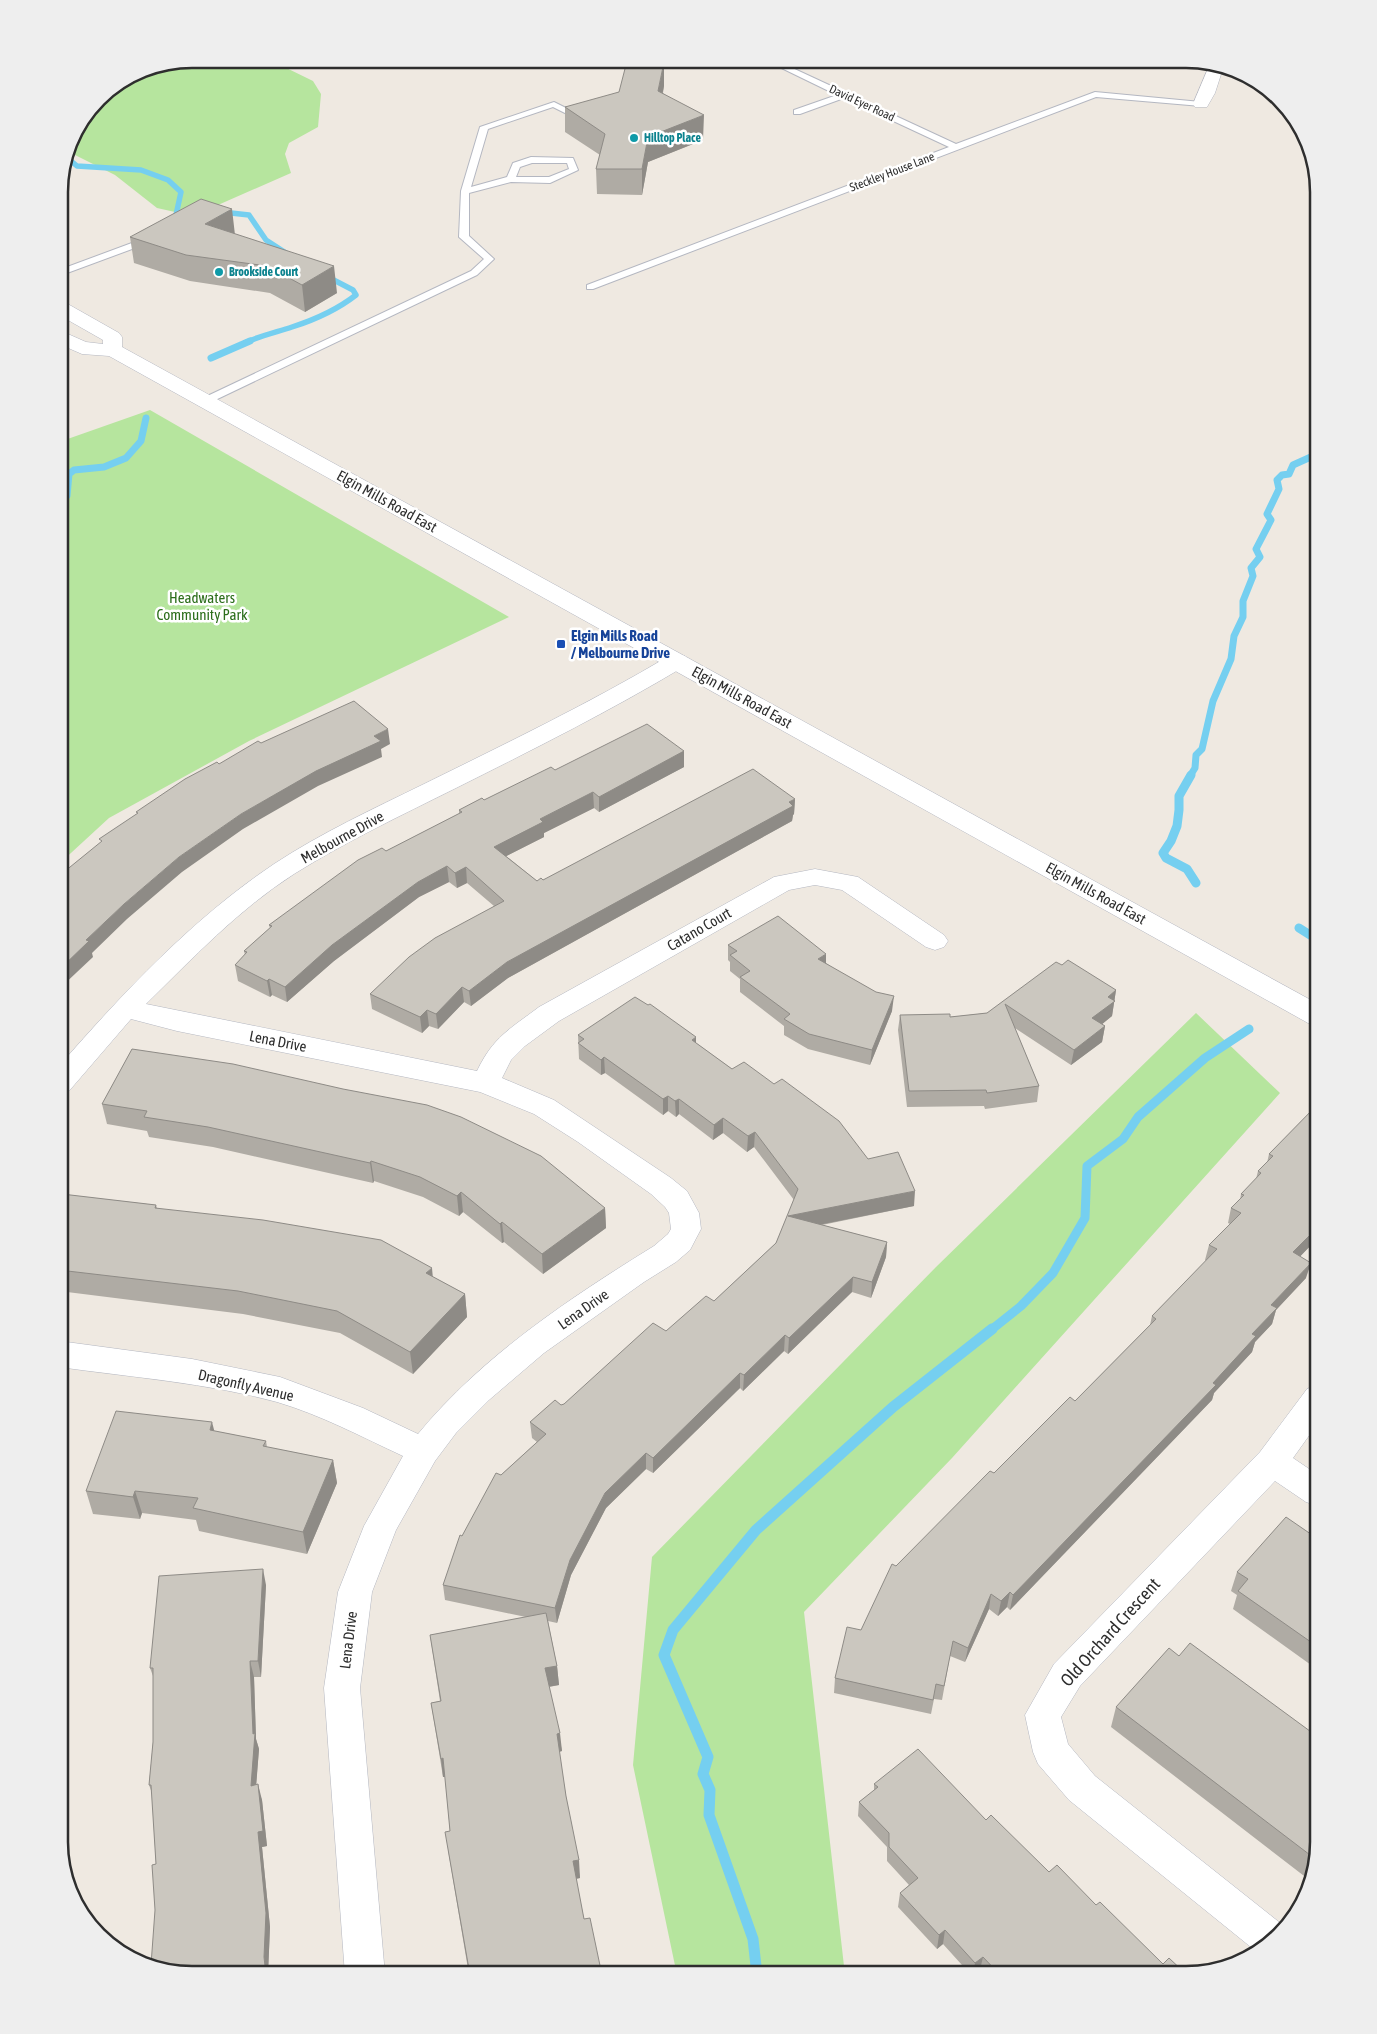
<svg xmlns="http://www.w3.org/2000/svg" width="1377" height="2034" font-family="'Asap Condensed',sans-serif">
<rect width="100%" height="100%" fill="#efe9e1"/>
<path fill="#b6e59e" d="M 192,59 L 268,59 L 313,81 L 321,94 L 318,127 L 289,143 L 285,154 L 291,173 L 193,216 L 157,208 L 115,175 L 67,151 L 69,141 L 98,97 L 141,69 Z
M 150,410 L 509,617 L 249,741 L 109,818 L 59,864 L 59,442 Z
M 1196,1013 L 1280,1093 L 952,1458 L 804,1612 L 845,1975 L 677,1975 L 633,1765 L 652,1557 L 936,1267 Z"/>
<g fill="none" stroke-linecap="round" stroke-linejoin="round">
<path stroke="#75cff0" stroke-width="5.5" d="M 65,156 L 77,166 L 141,170 L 168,180 L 181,192 L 176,215 L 184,216
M 221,215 L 231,213 L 249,215 L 266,240 L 286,253
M 247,342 C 262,335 277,332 292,327 C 314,320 338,309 356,295 L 353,290 L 326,276"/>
<path stroke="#75cff0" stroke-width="7" d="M 211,358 L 250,341
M 59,501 L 67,496 L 69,474 L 74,470 L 104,467 L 126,458 L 141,441 L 146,418
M 1190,776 L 1195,768 L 1196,755 L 1202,749 L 1213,701 L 1231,659 L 1234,636 L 1243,617 L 1243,601 L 1253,576 L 1251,568 L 1260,557 L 1256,549 L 1271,520 L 1267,514 L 1279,489 L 1277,480 L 1282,475 L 1289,474 L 1293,465 L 1313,456 L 1318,449"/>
<path stroke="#75cff0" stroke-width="9" d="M 1191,775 L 1179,796 L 1179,810 L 1177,826 L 1171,841 L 1163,853 L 1166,858 L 1187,869 L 1196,883
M 1299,928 L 1318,940
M 991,1330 L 1021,1306 L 1053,1273 L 1085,1218 L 1087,1166 L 1123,1139 L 1138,1117 L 1205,1058 L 1249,1029"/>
<path stroke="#75cff0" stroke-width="11" d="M 757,1975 L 753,1939 L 709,1815 L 710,1790 L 703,1774 L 708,1757 L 664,1655 L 673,1630 L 756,1530 L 893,1407 L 992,1329"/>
<defs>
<path id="service" d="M 763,59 L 773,59 L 956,144 L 1095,92 L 1201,102 L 1205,104 L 1201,106 L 1096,97 L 593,289 L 587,289 L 587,285 L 949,147 L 844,98 L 800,114 L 794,114 L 794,110 L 837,95 Z
M 554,102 L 584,117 L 577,119 L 553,107 L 488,129 L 471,187 L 507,177 L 513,163 L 531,157 L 573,158 L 578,170 L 550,183 L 511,182 L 469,193 L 469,236 L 494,259 L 477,275 L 209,403 L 201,403 L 201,399 L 471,271 L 484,259 L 459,237 L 461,191 L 480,127 ZM 532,163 L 567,163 L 569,169 L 549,177 L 516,177 L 520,167 Z
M 148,237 L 153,240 L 151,242 L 59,276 L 59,270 Z"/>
<path id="minor" d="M 1210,64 L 1223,68 L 1215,93 L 1207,107 L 1195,107 L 1193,104 Z
M 677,654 L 685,656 L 689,661 L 685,666 C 610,711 532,750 454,789 C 400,816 345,842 294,874 C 238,910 193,958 146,1004 L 477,1071 C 493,1037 510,1029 539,1007 L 774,877 L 815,869 L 858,877 L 944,935 L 948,941 L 944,947 L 935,950 L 926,947 L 842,890 L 815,885 L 789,890 L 559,1021 L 525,1046 L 511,1060 L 502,1078 L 554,1100 L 671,1178 L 687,1191 L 699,1213 L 701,1229 L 690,1250 L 676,1262 L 644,1282 L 544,1353 L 489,1400 L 456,1433 L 435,1461 L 396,1530 L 372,1592 L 360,1688 L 385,1975 L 345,1975 L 324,1688 L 338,1592 L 364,1526 L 403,1456 C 362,1437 321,1415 277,1402 C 208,1383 130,1377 59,1367 L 59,1341 L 192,1359 L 280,1377 L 363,1408 L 418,1434 C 482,1356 570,1298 654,1246 L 668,1234 L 671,1229 L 669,1213 L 665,1207 L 651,1194 L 578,1142 L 534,1114 L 480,1092 L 177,1031 L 131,1019 L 69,1091 L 59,1094 L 59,1066 C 124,992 192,919 274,864 C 321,833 373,809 424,784 C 507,743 590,703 669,656 Z
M 1318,1385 L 1318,1423 L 1293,1458 L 1318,1475 L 1318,1506 L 1306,1502 L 1275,1481 L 1080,1686 L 1061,1717 L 1068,1744 L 1095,1776 L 1284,1926 L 1257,1952 L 1069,1800 L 1038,1764 L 1033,1752 L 1025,1715 L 1054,1664 L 1260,1452 L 1307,1389 Z"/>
<path id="secondary" d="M 59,301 L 66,303 L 119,333 L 122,337 L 122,347 L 1318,1004 L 1318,1025 L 1308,1023 L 109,356 L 82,354 L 59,344 L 59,330 L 86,342 L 103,344 L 103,340 L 59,315 Z"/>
</defs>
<use href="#service" stroke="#b4b7c1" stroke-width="2"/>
<use href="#minor" stroke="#b4b7c1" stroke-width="1"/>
<use href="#secondary" stroke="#b4b7c1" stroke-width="1"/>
<use href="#service" fill="#fff" fill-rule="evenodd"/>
<use href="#minor" fill="#fff" fill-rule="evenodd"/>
<use href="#secondary" fill="#fff" fill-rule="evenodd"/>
</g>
<path fill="#afaba4" d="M 664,86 L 663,93 L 703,140 L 648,162 L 642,195 L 597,194 L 596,169 L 600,155 L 565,132 L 565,107 Z
M 235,234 L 337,293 L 305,312 L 270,293 L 190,281 L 134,263 L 130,237 Z
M 684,751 L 684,767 L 599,812 L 594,808 L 544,833 L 544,837 L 506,856 L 537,881 L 543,880 L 795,799 L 794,814 L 793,815 L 792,821 L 508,978 L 471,1006 L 464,1002 L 438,1029 L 429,1026 L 422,1033 L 372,1009 L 370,994 L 494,906 L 467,883 L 457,888 L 449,882 L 419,897 L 334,961 L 287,1002 L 272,995 L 270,997 L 238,981 L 235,965 L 245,955 L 244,951 L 270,928 L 269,925 L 386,851 L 459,814 L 459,810 L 484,800 L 555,770 Z
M 728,945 L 826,963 L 892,1011 L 870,1065 L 808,1049 L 784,1035 L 784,1026 L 740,992 L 740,979 L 730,971 L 730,962 L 728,960 Z
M 1062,965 L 1116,990 L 1112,1016 L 1102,1024 L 1105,1026 L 1102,1042 L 1071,1065 L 1015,1028 L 1039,1086 L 1037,1102 L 985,1109 L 984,1106 L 907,1107 L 898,1030 L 900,1015 L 950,1017 L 987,1013 Z
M 578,1035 L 696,1043 L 732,1069 L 868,1159 L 914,1206 L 822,1225 L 887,1242 L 886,1257 L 871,1298 L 852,1292 L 788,1354 L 784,1351 L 743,1391 L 740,1388 L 653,1473 L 646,1469 L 606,1508 L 571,1575 L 557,1623 L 548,1621 L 557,1666 L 559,1685 L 549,1687 L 562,1751 L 559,1752 L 566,1796 L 580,1878 L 576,1879 L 584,1919 L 602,1975 L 469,1975 L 448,1850 L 450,1831 L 445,1777 L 443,1777 L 431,1703 L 440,1701 L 430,1635 L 526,1617 L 445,1600 L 443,1585 L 462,1536 L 501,1475 L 537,1442 L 532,1438 L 530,1422 L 561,1405 L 564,1404 L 666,1331 L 714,1301 L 776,1243 L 794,1200 L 754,1147 L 747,1152 L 723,1133 L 713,1140 L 679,1114 L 676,1117 L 668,1111 L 663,1115 L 605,1073 L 601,1075 L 579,1059 Z
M 132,1049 L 605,1208 L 606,1228 L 543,1274 L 504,1242 L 502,1243 L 463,1212 L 459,1216 L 423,1197 L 374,1181 L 373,1183 L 213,1147 L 149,1137 L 147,1131 L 107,1124 L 102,1104 Z
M 1318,1104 L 1318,1238 L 1300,1256 L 1306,1278 L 1276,1310 L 1272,1324 L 1255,1342 L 1252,1352 L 1214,1393 L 1212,1400 L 1010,1610 L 1007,1607 L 998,1616 L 989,1609 L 965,1662 L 950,1656 L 942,1700 L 934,1699 L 931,1714 L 834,1693 L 835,1678 L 896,1566 L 994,1473 L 1075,1401 L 1150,1325 L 1152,1316 L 1206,1261 L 1205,1260 L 1209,1245 L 1230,1224 L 1228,1223 L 1231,1208 L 1240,1200 L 1241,1194 L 1256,1179 L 1258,1171 L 1267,1163 L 1269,1154 Z
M 59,1185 L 66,1186 L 68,1195 L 156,1205 L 157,1208 L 433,1277 L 465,1294 L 467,1317 L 413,1374 L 340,1333 L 243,1314 L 59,1291 Z
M 214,1431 L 266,1441 L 267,1447 L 333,1460 L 337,1483 L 307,1554 L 199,1531 L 196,1520 L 142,1513 L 140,1519 L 93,1514 L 86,1491 Z
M 1318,1539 L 1318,1670 L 1233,1609 L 1237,1595 L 1231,1591 L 1237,1572 Z
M 266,1585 L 261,1677 L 254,1677 L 256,1739 L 259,1749 L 256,1785 L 262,1800 L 267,1846 L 262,1847 L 270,1927 L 268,1972 L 155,1910 L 156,1864 L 152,1793 L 149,1785 L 153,1742 L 153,1676 L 150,1668 Z
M 1179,1656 L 1318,1843 L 1308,1879 L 1111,1727 L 1116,1707 Z
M 874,1784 L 986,1820 L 1049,1872 L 1096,1905 L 1163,1964 L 1185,1975 L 985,1975 L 980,1970 L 974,1975 L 971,1975 L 943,1944 L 937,1949 L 898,1907 L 900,1893 L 909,1885 L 887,1861 L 887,1847 L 858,1816 L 859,1802 L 874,1791 Z"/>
<path fill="#8e8b86" d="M 664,62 L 664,86 L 658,115 L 658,91 Z
M 704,115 L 703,140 L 648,162 L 642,195 L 642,169 L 648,137 Z
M 232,209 L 235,235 L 205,224 Z
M 334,266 L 337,293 L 305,312 L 302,285 Z
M 388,729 L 390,744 L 381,749 L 382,757 L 318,786 L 243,829 L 182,872 L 127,919 L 92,953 L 93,957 L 59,989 L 59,970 L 86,940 L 124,904 L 179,857 L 241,814 L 374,736 Z
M 684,751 L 684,767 L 599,812 L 599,797 Z
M 593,792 L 594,808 L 544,833 L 544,837 L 495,862 L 494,847 L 540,819 Z
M 795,799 L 794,814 L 793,815 L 792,821 L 508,978 L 471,1006 L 469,991 L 507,962 Z
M 447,866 L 449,882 L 419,897 L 334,961 L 287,1002 L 285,987 L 332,945 L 418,882 Z
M 466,867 L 467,883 L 457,888 L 455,873 Z
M 826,954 L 826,969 L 818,959 Z
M 269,979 L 272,995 L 270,997 L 267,981 Z
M 462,987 L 464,1002 L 438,1029 L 436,1014 Z
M 1116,990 L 1112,1016 L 1090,1034 L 1092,1018 L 1108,997 Z
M 894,996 L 892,1011 L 870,1065 L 872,1050 Z
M 427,1010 L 429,1026 L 422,1033 L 420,1017 Z
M 1105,1026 L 1102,1042 L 1071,1065 L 1074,1050 Z
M 696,1037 L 696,1053 L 692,1040 Z
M 604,1057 L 605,1073 L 601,1075 L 601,1060 Z
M 668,1096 L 668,1111 L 663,1115 L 663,1099 Z
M 679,1099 L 679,1114 L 676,1117 L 675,1101 Z
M 723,1118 L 723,1133 L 713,1140 L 714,1125 Z
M 755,1132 L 754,1147 L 747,1152 L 748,1136 Z
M 371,1161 L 374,1181 L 373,1183 L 370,1163 Z
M 66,1186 L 72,1208 L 62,1194 Z
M 915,1191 L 914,1206 L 788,1231 L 788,1216 Z
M 461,1192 L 463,1212 L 459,1216 L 457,1196 Z
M 605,1208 L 606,1228 L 543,1274 L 542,1254 Z
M 502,1222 L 504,1242 L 502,1243 L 500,1224 Z
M 1318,1227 L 1318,1238 L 1289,1268 L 1293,1252 Z
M 887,1242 L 886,1257 L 871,1298 L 872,1282 Z
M 1311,1263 L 1306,1278 L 1276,1310 L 1272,1324 L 1255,1342 L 1252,1352 L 1214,1393 L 1212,1400 L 1010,1610 L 1013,1595 L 1213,1383 L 1252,1334 L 1271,1305 Z
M 432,1268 L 434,1290 L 426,1273 Z
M 853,1277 L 852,1292 L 788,1354 L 789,1338 Z
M 465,1294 L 467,1317 L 413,1374 L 410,1352 Z
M 785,1335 L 784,1351 L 743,1391 L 744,1375 Z
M 740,1373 L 740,1388 L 653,1473 L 653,1458 Z
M 212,1422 L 218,1445 L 210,1430 Z
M 646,1453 L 646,1469 L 606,1508 L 571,1575 L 557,1623 L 555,1608 L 570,1560 L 605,1493 Z
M 333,1460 L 337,1483 L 307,1554 L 303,1532 Z
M 135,1491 L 142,1513 L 140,1519 L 133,1497 Z
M 263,1569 L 266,1585 L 261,1677 L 258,1661 Z
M 1010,1592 L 1007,1607 L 998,1616 L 1001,1601 Z
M 991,1594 L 989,1609 L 965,1662 L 968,1648 Z
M 250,1661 L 254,1677 L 256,1739 L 259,1749 L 255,1801 L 251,1786 L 253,1734 Z
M 557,1666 L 559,1685 L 547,1687 L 545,1668 Z
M 560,1733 L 562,1751 L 558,1752 L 557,1734 Z
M 443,1758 L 445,1777 L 443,1777 L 441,1759 Z
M 258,1784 L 262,1800 L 267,1846 L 262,1847 L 270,1927 L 268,1975 L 266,1975 L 264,1957 L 258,1832 Z
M 579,1860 L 580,1878 L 574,1879 L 573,1861 Z
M 945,1930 L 943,1944 L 937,1949 L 939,1935 Z
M 983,1957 L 980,1970 L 974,1975 L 973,1975 L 975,1963 Z"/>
<path fill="#cbc7bf" stroke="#8e8b86" d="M 627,61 L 664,62 L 658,91 L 704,115 L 648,137 L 642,169 L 596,169 L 605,134 L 565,107 L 619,92 Z
M 201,199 L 232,209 L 205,224 L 334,266 L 302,285 L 267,266 L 186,255 L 130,237 Z
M 354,701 L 388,729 L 374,736 L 381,741 L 316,771 L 241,814 L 179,857 L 124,904 L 86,940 L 89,941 L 59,970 L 59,878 L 60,877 L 59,876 L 102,841 L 99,839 L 138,813 L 136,812 L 185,779 L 217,762 L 219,764 L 258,741 L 261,743 Z
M 647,724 L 684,751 L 599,797 L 593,792 L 540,819 L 543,822 L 494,847 L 537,881 L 541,878 L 543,880 L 753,769 L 795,799 L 789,802 L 793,806 L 507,962 L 469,991 L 462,987 L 436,1014 L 427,1010 L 420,1017 L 370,994 L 409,957 L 435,938 L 504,901 L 466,867 L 455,873 L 447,866 L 418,882 L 332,945 L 285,987 L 269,979 L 267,981 L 235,965 L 247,952 L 244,951 L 272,926 L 269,925 L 358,860 L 382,848 L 386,851 L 462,812 L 459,810 L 482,798 L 484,800 L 551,767 L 555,770 Z
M 778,916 L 826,954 L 818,959 L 876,992 L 894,996 L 872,1050 L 809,1034 L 784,1019 L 790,1014 L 740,977 L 750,971 L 730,955 L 737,951 L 728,945 Z
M 1068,960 L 1116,990 L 1108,997 L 1115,1001 L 1092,1018 L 1105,1026 L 1074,1050 L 1005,1004 L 1039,1086 L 987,1093 L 986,1090 L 909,1091 L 900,1015 L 950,1014 L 950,1017 L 987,1013 L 1056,962 L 1062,965 Z
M 635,997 L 648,1005 L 650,1004 L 696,1037 L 692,1040 L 732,1069 L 744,1062 L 774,1084 L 782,1079 L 839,1121 L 868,1159 L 898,1152 L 915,1191 L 788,1216 L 887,1242 L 872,1282 L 853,1277 L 789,1338 L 785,1335 L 744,1375 L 740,1373 L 653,1458 L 646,1453 L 605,1493 L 570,1560 L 555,1608 L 443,1585 L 460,1535 L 462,1536 L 496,1473 L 501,1475 L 546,1434 L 530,1422 L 555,1400 L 561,1405 L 564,1404 L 653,1323 L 666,1331 L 706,1296 L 714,1301 L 776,1243 L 798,1189 L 755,1132 L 748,1136 L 723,1118 L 714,1125 L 679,1099 L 675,1101 L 668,1096 L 663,1099 L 604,1057 L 601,1060 L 578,1043 L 584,1039 L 578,1035 Z
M 132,1049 L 233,1064 L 343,1089 L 427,1105 L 461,1117 L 541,1156 L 605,1208 L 542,1254 L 502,1222 L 500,1224 L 461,1192 L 457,1196 L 420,1177 L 371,1161 L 370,1163 L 208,1127 L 144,1117 L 147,1111 L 102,1104 Z
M 1318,1104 L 1318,1227 L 1293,1252 L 1311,1263 L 1271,1305 L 1277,1308 L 1252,1334 L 1256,1336 L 1213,1383 L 1216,1385 L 1013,1595 L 1010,1592 L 1001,1601 L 991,1594 L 968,1648 L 953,1641 L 944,1686 L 936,1684 L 933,1700 L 835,1678 L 847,1627 L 861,1630 L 892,1564 L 896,1566 L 990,1471 L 994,1473 L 1070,1397 L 1075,1401 L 1156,1319 L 1152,1316 L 1217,1249 L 1209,1245 L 1241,1213 L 1231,1208 L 1244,1195 L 1241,1194 L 1261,1173 L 1258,1171 L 1273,1156 L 1269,1154 Z
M 59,1185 L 66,1186 L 62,1194 L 156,1205 L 155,1208 L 263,1220 L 381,1240 L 432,1268 L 426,1273 L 465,1294 L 410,1352 L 337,1311 L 238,1291 L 59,1270 Z
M 116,1411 L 212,1422 L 210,1430 L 266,1441 L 263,1446 L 333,1460 L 303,1532 L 193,1508 L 198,1498 L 135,1491 L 133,1497 L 86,1491 Z
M 1286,1517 L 1318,1539 L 1318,1647 L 1238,1591 L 1248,1579 L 1237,1572 Z
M 263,1569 L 258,1661 L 250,1661 L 253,1734 L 255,1733 L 251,1786 L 258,1784 L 263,1831 L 258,1832 L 266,1913 L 264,1957 L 266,1975 L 183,1975 L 151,1965 L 155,1910 L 152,1865 L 156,1864 L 151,1785 L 149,1785 L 153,1742 L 153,1668 L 150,1668 L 159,1576 Z
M 546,1613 L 557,1666 L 545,1668 L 560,1733 L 557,1734 L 566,1796 L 579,1860 L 573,1861 L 584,1919 L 590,1918 L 602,1975 L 470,1975 L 445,1832 L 450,1831 L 443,1758 L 441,1759 L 431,1703 L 441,1701 L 430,1635 Z
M 1190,1643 L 1318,1737 L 1318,1843 L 1314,1858 L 1116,1707 L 1169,1648 L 1179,1656 Z
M 918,1749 L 986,1820 L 991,1815 L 1049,1872 L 1057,1865 L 1096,1905 L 1100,1902 L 1163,1964 L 1169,1958 L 1187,1975 L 1005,1975 L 1002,1973 L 1000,1975 L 983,1957 L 975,1963 L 945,1930 L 939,1935 L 900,1893 L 918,1878 L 889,1847 L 889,1833 L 859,1802 L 878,1787 L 874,1784 Z"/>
<g fill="#0f9aa8" stroke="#fff" stroke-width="2">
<circle cx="634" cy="138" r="5"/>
<circle cx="219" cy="272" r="5"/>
</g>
<rect fill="#1a4fb4" stroke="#fff" stroke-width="2" x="556" y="639" width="10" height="10" rx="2.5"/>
<g text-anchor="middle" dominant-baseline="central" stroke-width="5" stroke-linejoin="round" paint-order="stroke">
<g font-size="12" fill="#2e2e2e" stroke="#fff">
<text transform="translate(862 103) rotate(25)">David Eyer Road</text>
<text transform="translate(892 172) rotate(-21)">Steckley House Lane</text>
</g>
<g font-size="12" font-weight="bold" fill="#0d838f" stroke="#fff" text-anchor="start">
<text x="644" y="138">Hilltop Place</text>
<text x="229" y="272">Brookside Court</text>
</g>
<g font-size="15" fill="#2e2e2e" stroke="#fff">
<text transform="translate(387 501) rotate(29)">Elgin Mills Road East</text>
<text transform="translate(742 697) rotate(29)">Elgin Mills Road East</text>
<text transform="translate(342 837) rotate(-29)">Melbourne Drive</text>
<text transform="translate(1096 893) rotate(29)">Elgin Mills Road East</text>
<text transform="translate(699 929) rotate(-30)">Catano Court</text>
<text transform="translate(278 1041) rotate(11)">Lena Drive</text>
<text transform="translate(583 1309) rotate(-35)">Lena Drive</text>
<text transform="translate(246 1385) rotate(13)">Dragonfly Avenue</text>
<text transform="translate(348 1640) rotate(-83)">Lena Drive</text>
</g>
<g font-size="15" fill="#2c6e1b" stroke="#fff">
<text x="202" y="597">Headwaters<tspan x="202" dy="17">Community Park</tspan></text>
</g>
<g font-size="15" font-weight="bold" fill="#164399" stroke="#fff" text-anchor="start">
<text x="571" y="635">Elgin Mills Road<tspan x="571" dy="17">/ Melbourne Drive</tspan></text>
</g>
<g font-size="18" fill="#2e2e2e" stroke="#fff">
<text transform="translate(1110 1632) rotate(-48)">Old Orchard Crescent</text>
</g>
</g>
<path d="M0 0H1377V2034H0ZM192 68H1186A124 124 0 0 1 1310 192V1842A124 124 0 0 1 1186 1966H192A124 124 0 0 1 68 1842V192A124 124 0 0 1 192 68Z" fill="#eee" fill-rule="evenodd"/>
<path fill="none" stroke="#2e2e2e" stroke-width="2.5" d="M192 68H1186A124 124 0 0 1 1310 192V1842A124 124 0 0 1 1186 1966H192A124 124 0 0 1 68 1842V192A124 124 0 0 1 192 68Z"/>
</svg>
